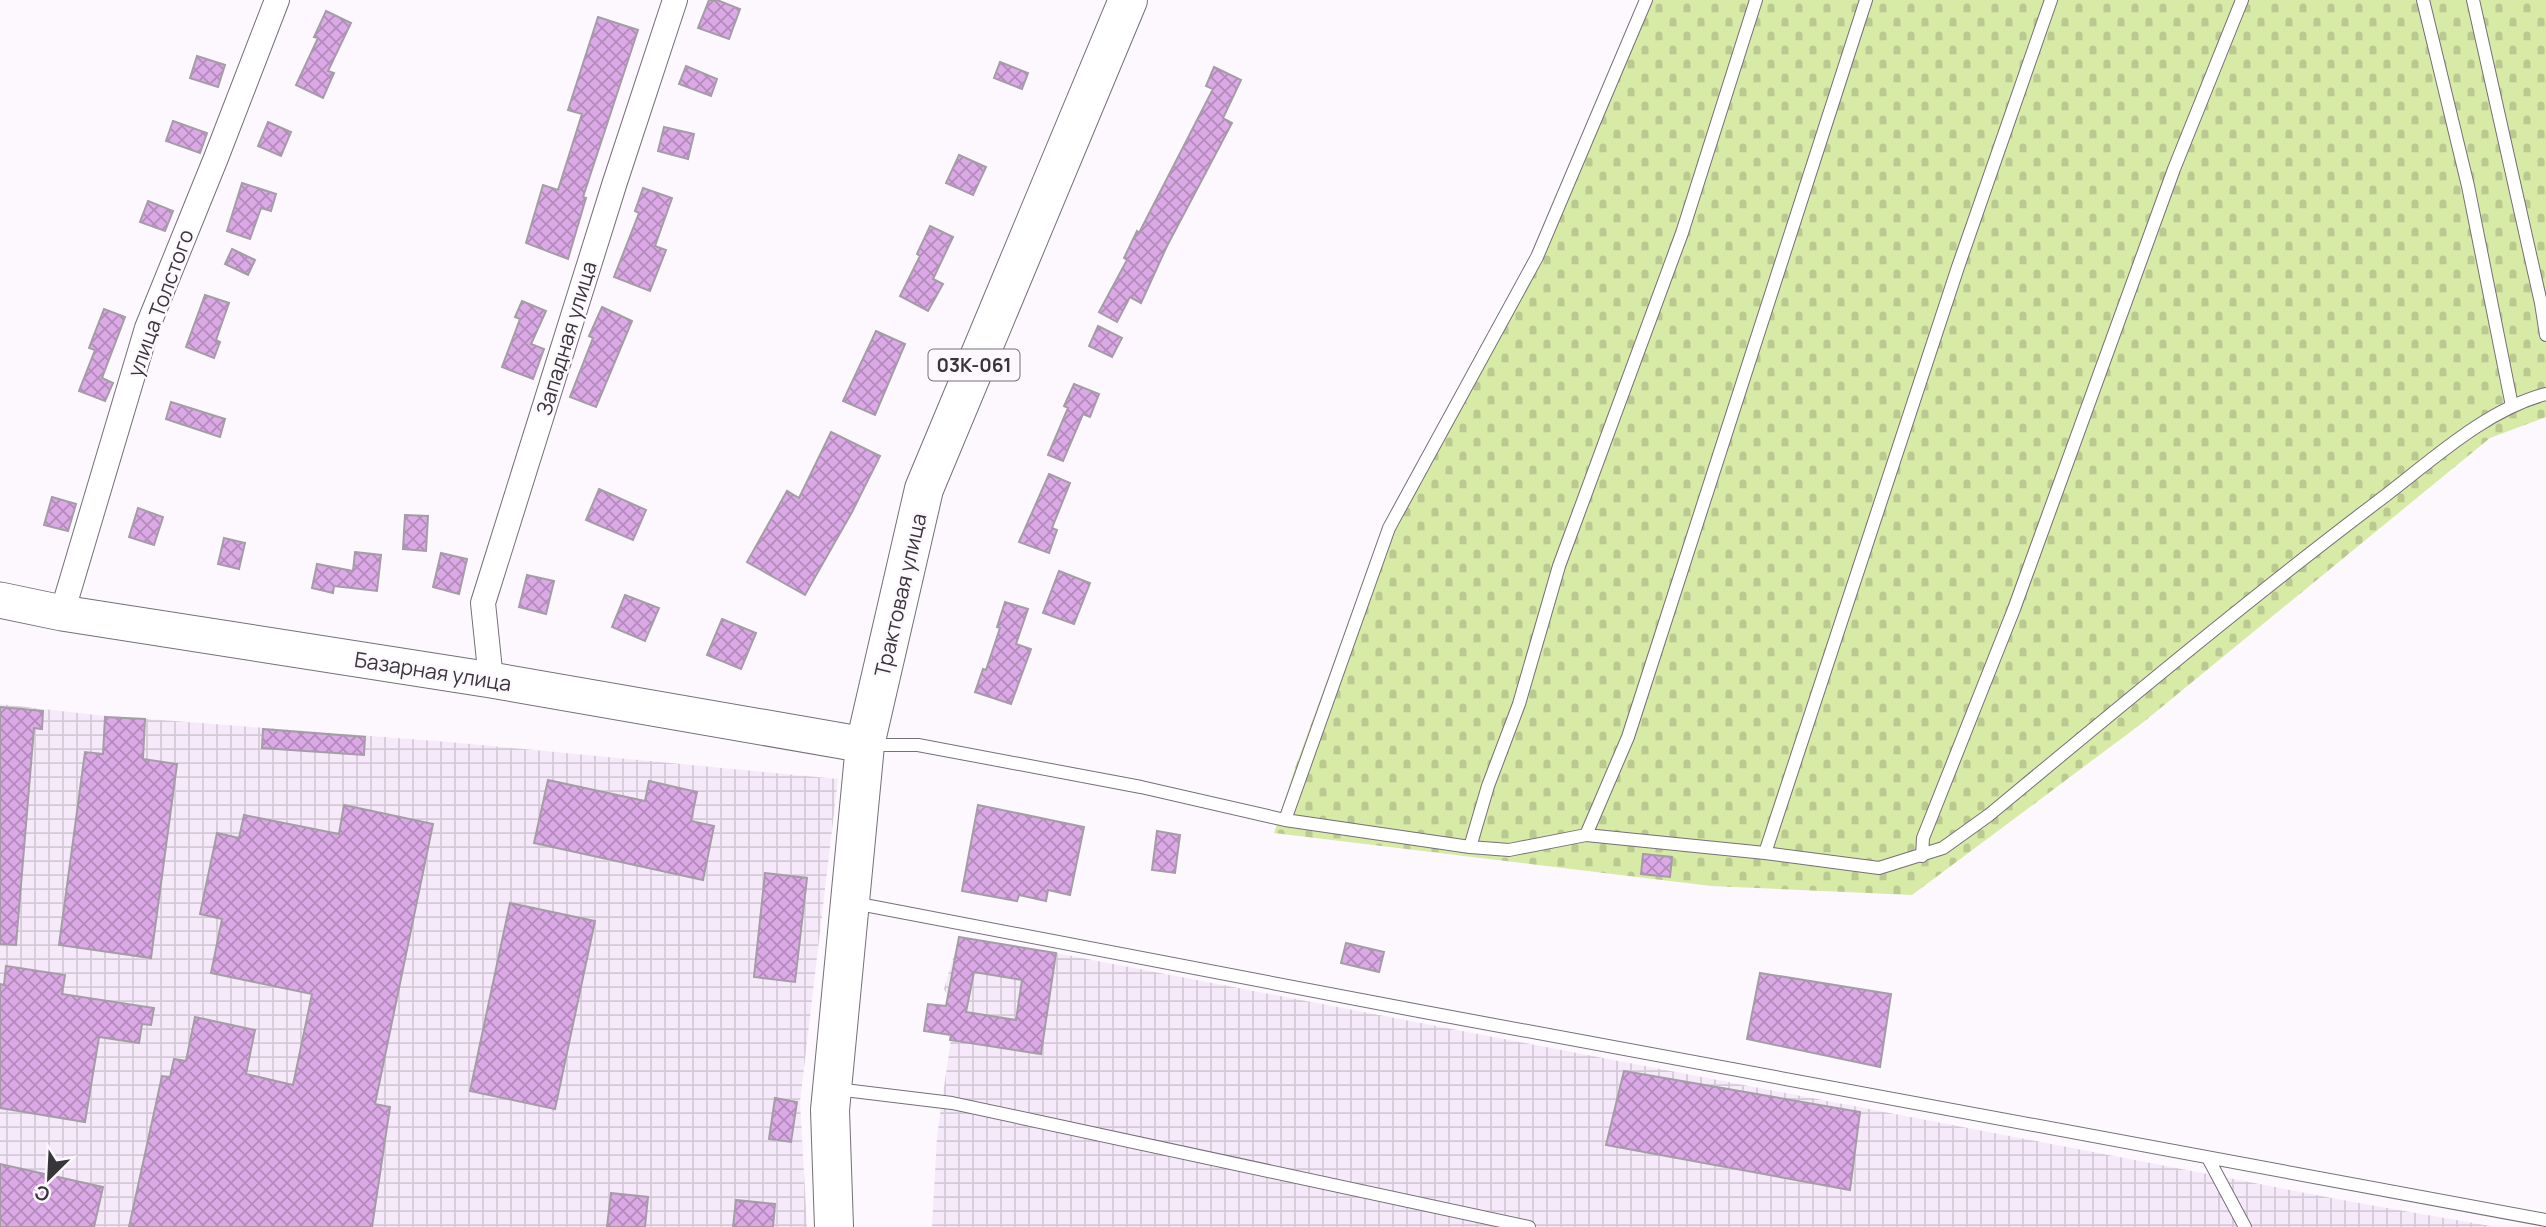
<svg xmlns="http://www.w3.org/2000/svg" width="2546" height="1227" font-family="Manrope,sans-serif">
<defs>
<pattern id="industrial-grid" width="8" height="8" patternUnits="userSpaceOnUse" patternTransform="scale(1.75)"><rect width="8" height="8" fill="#f6eafa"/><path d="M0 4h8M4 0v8" fill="none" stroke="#d4c9d7"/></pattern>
<pattern id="cemetery-stones" width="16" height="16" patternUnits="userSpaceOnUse" patternTransform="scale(1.75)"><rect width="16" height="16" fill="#d7eaa6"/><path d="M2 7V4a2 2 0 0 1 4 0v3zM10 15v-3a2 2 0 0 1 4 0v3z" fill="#b9c990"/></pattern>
<pattern id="building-cross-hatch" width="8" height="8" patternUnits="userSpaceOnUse" patternTransform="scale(1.75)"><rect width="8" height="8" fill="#dba9e5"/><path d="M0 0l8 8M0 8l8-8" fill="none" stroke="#b38abb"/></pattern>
</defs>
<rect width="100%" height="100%" fill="#fcf8fe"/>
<path fill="url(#industrial-grid)" d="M 0,704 L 96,715 L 461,743 L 838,779 L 800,1102 L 807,1227 L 0,1227 Z
M 959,937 L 1056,953 L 2353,1202 L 2496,1227 L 932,1227 L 937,1136 L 955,1011 L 944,989 Z"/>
<path fill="url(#cemetery-stones)" d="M 1639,0 L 2546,0 L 2546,417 L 2490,438 L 2141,724 L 1912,895 L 1711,886 L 1274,833 L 1295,768 L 1383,527 L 1532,255 Z"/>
<path fill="url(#building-cross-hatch)" stroke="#a49da6" stroke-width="2" fill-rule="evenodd" d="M 709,0 L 717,0 L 740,9 L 729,39 L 698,28 Z
M 326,11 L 351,23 L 328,71 L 334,73 L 323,98 L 296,85 L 318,38 L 314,37 Z
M 598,17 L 638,30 L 583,197 L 586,198 L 568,259 L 526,243 L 543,185 L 558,190 L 582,114 L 568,110 Z
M 197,56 L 225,65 L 218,87 L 190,78 Z
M 1000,62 L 1028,73 L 1022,89 L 994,78 Z
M 686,66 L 717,79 L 711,96 L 679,84 Z
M 1214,67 L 1241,80 L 1223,118 L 1232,123 L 1167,246 L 1141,303 L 1130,297 L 1117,322 L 1099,312 L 1127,260 L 1124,258 L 1137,231 L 1139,233 L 1213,89 L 1206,86 Z
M 173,121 L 207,133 L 200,153 L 166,141 Z
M 268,122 L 291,132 L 281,156 L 258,146 Z
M 664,127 L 694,134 L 688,159 L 658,151 Z
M 959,155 L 986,167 L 973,195 L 946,183 Z
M 242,183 L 276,194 L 271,211 L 261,208 L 250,239 L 227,231 Z
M 643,188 L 672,198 L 655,246 L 666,250 L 650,291 L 614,277 L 639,213 L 635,211 Z
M 148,201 L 173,211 L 165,231 L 140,222 Z
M 930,226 L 953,237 L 933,279 L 943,284 L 928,311 L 900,296 L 920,256 L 917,254 Z
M 232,249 L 255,260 L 248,275 L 225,264 Z
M 205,295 L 229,303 L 216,340 L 220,342 L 214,358 L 186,347 Z
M 522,301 L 546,311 L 531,344 L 544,349 L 533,379 L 502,367 L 520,319 L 515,317 Z
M 602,307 L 632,321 L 596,407 L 570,397 L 593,338 L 589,336 Z
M 104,309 L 125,317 L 102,378 L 113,383 L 105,401 L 79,391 L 95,350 L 89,348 Z
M 1098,326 L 1122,338 L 1112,357 L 1089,346 Z
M 876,331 L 905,344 L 875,415 L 843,401 Z
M 1074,384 L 1099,394 L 1090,417 L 1083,414 L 1063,461 L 1048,455 L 1068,408 L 1064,406 Z
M 171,402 L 225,419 L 220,437 L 166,419 Z
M 831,432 L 880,456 L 852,512 L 805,595 L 747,562 L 787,491 L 799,498 Z
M 1049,474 L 1070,483 L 1052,528 L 1057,530 L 1049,553 L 1019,542 Z
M 599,489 L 646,510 L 633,540 L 586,520 Z
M 52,497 L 76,504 L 68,531 L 44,525 Z
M 138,508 L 163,517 L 154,545 L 129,537 Z
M 405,515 L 428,516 L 426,551 L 403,549 Z
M 224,538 L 245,543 L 239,569 L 218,564 Z
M 355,552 L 381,555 L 377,591 L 334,586 L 333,593 L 312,588 L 317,564 L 353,571 Z
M 441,553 L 467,559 L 459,594 L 433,587 Z
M 1059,571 L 1090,583 L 1074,624 L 1043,613 Z
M 527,575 L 554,581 L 546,614 L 519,607 Z
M 625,595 L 659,608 L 645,641 L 612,627 Z
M 1005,602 L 1028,609 L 1016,644 L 1031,649 L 1011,704 L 975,692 L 983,669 L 986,670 L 1000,628 L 997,627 Z
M 722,619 L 756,633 L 741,669 L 707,655 Z
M 0,707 L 43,711 L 42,729 L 34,728 L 16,945 L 0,944 Z
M 105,717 L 145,719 L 143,759 L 177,764 L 151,958 L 59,945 L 85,752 L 103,754 Z
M 263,729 L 365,737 L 364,755 L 262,748 Z
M 548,780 L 645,801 L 649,781 L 697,792 L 691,821 L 714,826 L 703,880 L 534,843 Z
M 344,805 L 433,824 L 375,1104 L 390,1107 L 372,1227 L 129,1227 L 162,1076 L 170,1077 L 174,1059 L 186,1061 L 195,1017 L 255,1030 L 246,1074 L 293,1085 L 312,994 L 211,973 L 222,919 L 200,914 L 217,833 L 239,838 L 244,815 L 339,834 Z
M 978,805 L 1084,827 L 1070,895 L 1048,890 L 1046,901 L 1019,895 L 1017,901 L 962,891 Z
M 1157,831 L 1180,835 L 1175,873 L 1152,870 Z
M 1643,854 L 1672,857 L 1670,877 L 1641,874 Z
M 765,873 L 807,878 L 795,982 L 754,977 Z
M 510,903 L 595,921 L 555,1109 L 470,1091 Z
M 959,937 L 1056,953 L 1041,1054 L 950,1040 L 951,1035 L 924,1031 L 928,1004 L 946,1006 ZM 974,972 L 1022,980 L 1016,1020 L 966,1012 Z
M 1346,943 L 1384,952 L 1379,972 L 1341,963 Z
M 6,966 L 65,975 L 62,994 L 154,1008 L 151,1025 L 142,1024 L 139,1043 L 99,1037 L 85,1122 L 0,1108 L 0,984 L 4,985 Z
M 1760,973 L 1891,994 L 1880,1067 L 1747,1039 Z
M 1624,1071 L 1860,1112 L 1850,1190 L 1606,1145 Z
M 775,1098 L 797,1102 L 791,1142 L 769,1139 Z
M 0,1164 L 103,1187 L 94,1227 L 0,1227 Z
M 611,1193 L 648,1197 L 645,1227 L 607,1227 Z
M 736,1200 L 775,1204 L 773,1227 L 733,1227 Z"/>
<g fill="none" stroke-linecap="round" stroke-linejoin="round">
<defs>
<path id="lane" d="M 2423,0 L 2468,186 L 2512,406
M 2473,0 L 2541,303 L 2546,335
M 869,745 L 918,745 L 1141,787 L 1285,820 L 1470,847 L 1509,850 L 1586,835 L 1765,853 L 1879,868 L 1943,848 L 1989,815 C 2117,709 2245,602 2377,502 C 2428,464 2484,410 2546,394
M 1285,820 L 1389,528 L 1537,257 L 1646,0
M 1586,835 L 1628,737 L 1866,0
M 1470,847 L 1488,786 L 1519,704 L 1559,566 L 1682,233 L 1756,0
M 1765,853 L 1958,267 L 2051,0
M 1922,856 L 1923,838 L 2014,609 L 2174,169 L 2242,0
M 854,903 L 1419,1011 L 2546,1220
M 836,1089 L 952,1103 L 1529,1227
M 2208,1158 L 2245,1227"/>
<path id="street" d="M 62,613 L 147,328 L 216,158 L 277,0
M 491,680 L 483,603 L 615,182 L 675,0"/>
<path id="secondary" d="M 0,600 L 62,613 L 491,680 L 865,745"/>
<path id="primary" d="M 834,1227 L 830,1110 L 865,745 L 924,489 L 1128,0"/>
</defs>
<use href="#lane" stroke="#756f78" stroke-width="14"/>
<use href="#street" stroke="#756f78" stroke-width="26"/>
<use href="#secondary" stroke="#756f78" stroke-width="37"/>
<use href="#primary" stroke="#756f78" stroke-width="40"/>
<use href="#lane" stroke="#fff" stroke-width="12"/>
<use href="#street" stroke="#fff" stroke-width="24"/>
<use href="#secondary" stroke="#fff" stroke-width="35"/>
<use href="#primary" stroke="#fff" stroke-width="38"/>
</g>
<g text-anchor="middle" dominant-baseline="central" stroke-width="5" stroke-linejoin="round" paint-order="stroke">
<rect fill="#fcf8fe" stroke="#747075" stroke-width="2" x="928.5" y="349.5" width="91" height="31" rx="5"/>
<g font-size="19" font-weight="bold" fill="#39363a">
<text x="974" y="365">03К-061</text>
</g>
<g font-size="21" fill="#39363a" stroke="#fcf8fe">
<text transform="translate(160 303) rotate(-70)">улица Толстого</text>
<text transform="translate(566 338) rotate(-73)">Западная улица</text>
<text transform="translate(900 595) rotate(-77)">Трактовая улица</text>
<text transform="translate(433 671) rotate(9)">Базарная улица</text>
</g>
</g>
<g transform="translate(49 1178) rotate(204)" stroke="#fcf8fe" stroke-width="5" paint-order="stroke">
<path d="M0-5L12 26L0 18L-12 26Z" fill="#39363a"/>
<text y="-10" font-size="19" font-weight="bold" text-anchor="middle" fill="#39363a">С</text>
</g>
</svg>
